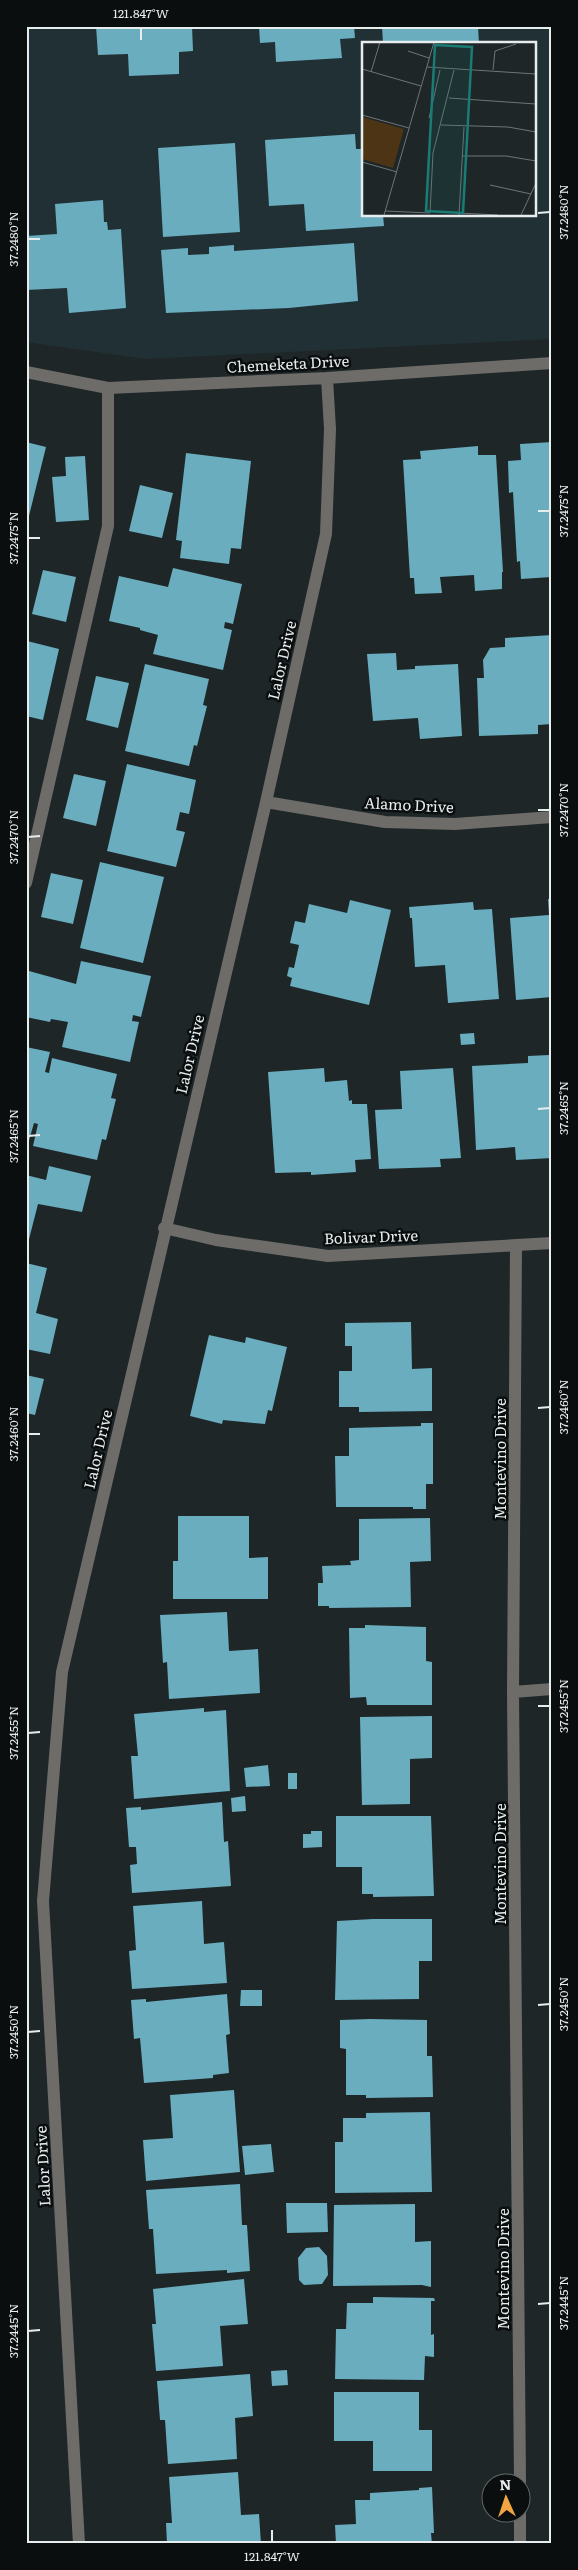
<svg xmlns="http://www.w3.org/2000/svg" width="578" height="2570" font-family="Literata,serif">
<rect width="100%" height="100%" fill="#1e2628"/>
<path fill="#213034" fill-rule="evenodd" d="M 26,26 L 552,26 L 552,339 L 146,359 L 26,342 ZM 363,44 L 534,44 L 534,215 L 363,215 Z"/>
<path fill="#69adbf" d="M 96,26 L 192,26 L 193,51 L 179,52 L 179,74 L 129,76 L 128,54 L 98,55 Z
M 259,26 L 354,26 L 355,38 L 340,39 L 342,58 L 276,62 L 275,42 L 260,43 Z
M 382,26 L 478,26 L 479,44 L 383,44 Z
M 355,134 L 356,149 L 363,149 L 363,215 L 383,215 L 384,226 L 306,231 L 304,204 L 269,206 L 265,140 Z
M 235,143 L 240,232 L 163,237 L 158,148 Z
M 103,200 L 104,222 L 107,222 L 108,230 L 121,229 L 126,308 L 69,313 L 67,288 L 26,290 L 26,236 L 57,234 L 55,204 Z
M 354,243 L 358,301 L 289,308 L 166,313 L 161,250 L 188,248 L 188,255 L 209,254 L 209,247 L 234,245 L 234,251 Z
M 26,442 L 46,447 L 27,524 L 26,524 Z
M 552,442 L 552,577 L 521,579 L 520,561 L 517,562 L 513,492 L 509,493 L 508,461 L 521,460 L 520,444 Z
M 478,446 L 478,455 L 496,455 L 503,572 L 502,572 L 502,589 L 475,591 L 474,575 L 440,577 L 442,593 L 415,594 L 414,578 L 410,578 L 403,460 L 421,459 L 420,451 Z
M 186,453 L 251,461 L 241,549 L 231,548 L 229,564 L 180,558 L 182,541 L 176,540 Z
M 85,456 L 89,520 L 56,522 L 52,477 L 66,476 L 65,457 Z
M 140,485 L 173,493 L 162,538 L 129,531 Z
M 173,568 L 242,584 L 233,624 L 225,622 L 224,628 L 232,630 L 223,670 L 153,654 L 158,635 L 140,630 L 140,628 L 109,621 L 119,576 L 168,587 Z
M 43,570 L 76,577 L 66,622 L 32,614 Z
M 552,635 L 552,724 L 538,725 L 538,734 L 479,736 L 477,678 L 484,678 L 483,660 L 490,648 L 505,647 L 505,638 Z
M 27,641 L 59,649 L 43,720 L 26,716 Z
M 396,653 L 397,670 L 415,669 L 415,666 L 458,664 L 462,736 L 420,739 L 418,718 L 373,721 L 367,654 Z
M 145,664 L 209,679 L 203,705 L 207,706 L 197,746 L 194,745 L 189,766 L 125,751 Z
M 96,676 L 129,683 L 118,728 L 86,720 Z
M 127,764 L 196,780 L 189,814 L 180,812 L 176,830 L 185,832 L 176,867 L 107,851 Z
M 74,774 L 106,781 L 96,826 L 63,818 Z
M 100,862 L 164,877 L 143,963 L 80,948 Z
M 51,873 L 83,880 L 73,924 L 41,917 Z
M 548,899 L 552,899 L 552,997 L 516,1000 L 510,918 L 549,915 Z
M 350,900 L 391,910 L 369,1005 L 290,986 L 292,978 L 287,976 L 289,967 L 294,968 L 299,945 L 290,943 L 295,921 L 305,923 L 309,904 L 347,913 Z
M 473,902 L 474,910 L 492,909 L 499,999 L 448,1003 L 445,965 L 415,967 L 412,918 L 410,918 L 409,907 Z
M 81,961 L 151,976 L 141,1017 L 133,1015 L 132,1021 L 139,1022 L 130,1062 L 62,1047 L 68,1022 L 51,1019 L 50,1022 L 26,1017 L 26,982 L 29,971 L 76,984 Z
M 474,1033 L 475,1044 L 461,1045 L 460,1034 Z
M 26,1047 L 50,1052 L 45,1072 L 49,1073 L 52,1058 L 117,1074 L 111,1098 L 116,1099 L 106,1140 L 102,1139 L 97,1160 L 33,1146 L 38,1124 L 34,1123 L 26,1151 Z
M 549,1055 L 550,1072 L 552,1072 L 552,1158 L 516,1160 L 515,1147 L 476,1150 L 472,1066 L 528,1063 L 528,1056 Z
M 324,1068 L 325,1082 L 347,1080 L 349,1101 L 352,1100 L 352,1104 L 367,1104 L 371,1159 L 355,1160 L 356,1172 L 311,1175 L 311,1172 L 275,1173 L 268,1072 Z
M 453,1068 L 461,1158 L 440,1159 L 441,1167 L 379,1169 L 375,1110 L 402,1109 L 400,1071 Z
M 49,1166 L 91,1176 L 82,1212 L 38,1204 L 26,1251 L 26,1175 L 46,1180 Z
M 26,1263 L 47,1268 L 36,1313 L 58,1319 L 50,1354 L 26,1349 Z
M 411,1322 L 412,1369 L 432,1368 L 432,1411 L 359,1412 L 359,1407 L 339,1407 L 339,1371 L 352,1371 L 352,1346 L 345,1346 L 345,1323 Z
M 209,1335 L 245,1343 L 246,1337 L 287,1347 L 272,1411 L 268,1410 L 265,1424 L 223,1420 L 222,1424 L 190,1416 Z
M 26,1375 L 44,1379 L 35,1415 L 26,1413 Z
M 421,1423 L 433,1423 L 433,1484 L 426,1484 L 426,1509 L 413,1509 L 413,1507 L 336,1507 L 335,1456 L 349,1456 L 349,1428 L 421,1426 Z
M 178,1516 L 249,1516 L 249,1558 L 268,1557 L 268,1599 L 173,1599 L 173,1561 L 178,1561 Z
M 430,1518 L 431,1561 L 410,1562 L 411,1607 L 329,1608 L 329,1606 L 318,1606 L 318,1583 L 323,1583 L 322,1566 L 351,1565 L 350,1561 L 359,1560 L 359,1519 Z
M 227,1612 L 229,1651 L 258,1649 L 260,1693 L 169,1699 L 167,1662 L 163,1663 L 160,1615 Z
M 365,1625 L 426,1627 L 426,1661 L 432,1662 L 432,1705 L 367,1705 L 366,1697 L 350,1698 L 349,1628 L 365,1628 Z
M 204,1708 L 204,1712 L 226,1710 L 230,1791 L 134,1799 L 131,1756 L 138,1756 L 134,1714 Z
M 432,1716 L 432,1758 L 410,1759 L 410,1804 L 362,1805 L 360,1717 Z
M 268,1765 L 270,1786 L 246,1787 L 244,1768 Z
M 288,1773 L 297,1773 L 297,1789 L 288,1789 Z
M 245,1796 L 246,1811 L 232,1812 L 231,1798 Z
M 222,1802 L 224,1842 L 228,1841 L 231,1886 L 132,1893 L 130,1865 L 137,1864 L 136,1847 L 129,1847 L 126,1808 L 141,1807 L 141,1810 Z
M 336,1816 L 431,1816 L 434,1896 L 373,1897 L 373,1894 L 362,1894 L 362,1867 L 336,1867 Z
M 311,1831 L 322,1831 L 322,1847 L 303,1848 L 303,1834 L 311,1834 Z
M 202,1901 L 204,1944 L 224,1942 L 227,1983 L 132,1989 L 129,1951 L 136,1950 L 133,1906 Z
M 373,1919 L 432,1919 L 432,1961 L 419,1961 L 419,1999 L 335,2000 L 337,1921 Z
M 241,1990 L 262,1990 L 262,2006 L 240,2006 Z
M 227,1994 L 230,2034 L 226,2035 L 229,2073 L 213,2075 L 213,2078 L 144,2083 L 140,2038 L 134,2039 L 131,2000 L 146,1999 L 146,2002 Z
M 370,2019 L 427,2020 L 427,2056 L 432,2056 L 433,2097 L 366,2098 L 366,2095 L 346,2095 L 346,2049 L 340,2048 L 340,2020 Z
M 234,2090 L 240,2172 L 146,2181 L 143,2140 L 173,2138 L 170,2095 Z
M 430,2112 L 432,2192 L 335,2193 L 335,2142 L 343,2142 L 343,2118 L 366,2118 L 366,2113 Z
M 271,2144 L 274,2172 L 245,2175 L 242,2146 Z
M 240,2184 L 242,2225 L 247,2225 L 250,2271 L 227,2273 L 227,2270 L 156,2274 L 153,2229 L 149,2229 L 146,2190 Z
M 286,2203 L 327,2203 L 328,2232 L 287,2233 Z
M 415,2204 L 415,2242 L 431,2241 L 431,2287 L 422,2285 L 333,2286 L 334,2205 Z
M 319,2247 L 327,2256 L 328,2275 L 322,2284 L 304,2285 L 299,2280 L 298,2258 L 306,2248 Z
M 244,2279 L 248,2324 L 220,2326 L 223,2366 L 156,2371 L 152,2324 L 156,2324 L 153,2289 Z
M 373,2297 L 434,2298 L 435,2301 L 431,2301 L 431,2335 L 434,2334 L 434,2357 L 425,2356 L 424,2380 L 335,2379 L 336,2329 L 346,2329 L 347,2303 L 373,2303 Z
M 287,2370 L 288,2385 L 272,2386 L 271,2371 Z
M 250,2374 L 253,2416 L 235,2418 L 237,2459 L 168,2464 L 165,2420 L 160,2420 L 157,2381 Z
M 334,2392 L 419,2392 L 419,2430 L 432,2430 L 432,2471 L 373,2471 L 373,2441 L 334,2441 Z
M 238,2472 L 241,2515 L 259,2514 L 261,2544 L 167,2544 L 166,2523 L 172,2523 L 169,2477 Z
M 432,2487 L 434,2533 L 431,2533 L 432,2544 L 336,2544 L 335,2525 L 356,2524 L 355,2500 L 370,2500 L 370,2493 L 419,2490 L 419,2488 Z"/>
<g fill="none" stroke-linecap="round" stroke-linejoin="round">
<path stroke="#6e6c69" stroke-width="12" d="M 26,372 L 108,388 L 327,378 L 552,363
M 266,802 L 385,822 L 455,824 L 552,817
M 26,883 L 108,526 L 108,388
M 164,1228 L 216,1240 L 328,1256 L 552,1243
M 516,1245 L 513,1692 L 520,2482
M 513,1692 L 552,1689
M 520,2512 L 520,2544
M 79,2544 L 43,1901 L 62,1672 L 266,802 L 326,534 L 330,429 L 327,378"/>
</g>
<path fill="none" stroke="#e7eced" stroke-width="2" d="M 141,28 L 141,40M 538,213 L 550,212M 28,239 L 40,239M 538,511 L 550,511M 28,538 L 40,538M 538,810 L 550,810M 28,837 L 40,836M 538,1109 L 550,1108M 28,1136 L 40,1135M 538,1408 L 550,1407M 28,1434 L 40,1434M 538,1706 L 550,1706M 28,1733 L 40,1732M 538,2005 L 550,2004M 28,2032 L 40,2031M 538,2304 L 550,2303M 28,2331 L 40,2330M 272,2530 L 272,2542"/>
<g text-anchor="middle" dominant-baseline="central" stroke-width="5" stroke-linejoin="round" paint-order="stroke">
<g font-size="15" fill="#e7eced" stroke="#0a0e0f">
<text transform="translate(288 363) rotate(-3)">Chemeketa Drive</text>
<text transform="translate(281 660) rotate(-77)">Lalor Drive</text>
<text transform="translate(409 804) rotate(3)">Alamo Drive</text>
<text transform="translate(189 1054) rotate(-77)">Lalor Drive</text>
<text transform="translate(371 1236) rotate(-2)">Bolivar Drive</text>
<text transform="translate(97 1449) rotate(-77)">Lalor Drive</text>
<text transform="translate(499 1459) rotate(-90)">Montevino Drive</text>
<text transform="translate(499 1864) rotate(-90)">Montevino Drive</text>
<text transform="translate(42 2166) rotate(-93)">Lalor Drive</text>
<text transform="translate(502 2269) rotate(-90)">Montevino Drive</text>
</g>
</g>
<g transform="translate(362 42)">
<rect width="174" height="174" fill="#1e2628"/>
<path d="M 0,75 L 42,87 L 31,126 L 0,117 Z" fill="#4d3415"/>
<path fill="none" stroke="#6e7577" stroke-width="1" d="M 46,9 L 67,16M 65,25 L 174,32M 0,27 L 59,44M 131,28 L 133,9 L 154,2M 9,30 L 18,0M 87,56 L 174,62M 0,73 L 47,86M 67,76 L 78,28M 79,83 L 146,85 L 174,90M 100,114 L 144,114 L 174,119M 0,120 L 35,130M 128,143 L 169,152M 23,169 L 68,171 L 71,111 L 92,28M 97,171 L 136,173M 22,173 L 72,0M 97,173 L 102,85M 159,173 L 174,141"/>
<path fill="#1a7c74" fill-opacity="0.15" stroke="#1a7c74" stroke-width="2.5" d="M 73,3 L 110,5 L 101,171 L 64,169 Z"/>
<rect width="174" height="174" fill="none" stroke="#e7eced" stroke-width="2.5"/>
</g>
<rect width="578" height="2570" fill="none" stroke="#0a0e0f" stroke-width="55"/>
<g transform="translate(506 2498) rotate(357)"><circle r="24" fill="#0a0e0f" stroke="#626768"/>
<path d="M0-4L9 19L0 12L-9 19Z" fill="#f3a442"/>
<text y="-8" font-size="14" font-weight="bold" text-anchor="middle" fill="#e7eced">N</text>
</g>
<rect x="28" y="28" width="522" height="2514" fill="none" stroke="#e7eced" stroke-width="2"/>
<g font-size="12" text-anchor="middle" fill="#e7eced">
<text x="141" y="18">121.847°W</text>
<text transform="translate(564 212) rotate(-90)" y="4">37.2480°N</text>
<text transform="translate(14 239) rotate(-90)" y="4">37.2480°N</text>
<text transform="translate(564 511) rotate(-90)" y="4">37.2475°N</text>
<text transform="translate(14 538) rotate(-90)" y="4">37.2475°N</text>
<text transform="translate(564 810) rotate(-90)" y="4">37.2470°N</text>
<text transform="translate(14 837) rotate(-90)" y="4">37.2470°N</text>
<text transform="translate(564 1108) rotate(-90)" y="4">37.2465°N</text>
<text transform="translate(14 1136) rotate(-90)" y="4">37.2465°N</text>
<text transform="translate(564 1407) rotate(-90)" y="4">37.2460°N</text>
<text transform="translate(14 1434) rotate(-90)" y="4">37.2460°N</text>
<text transform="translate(564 1706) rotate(-90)" y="4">37.2455°N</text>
<text transform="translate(14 1733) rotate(-90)" y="4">37.2455°N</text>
<text transform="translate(564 2004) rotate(-90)" y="4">37.2450°N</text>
<text transform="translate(14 2032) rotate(-90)" y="4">37.2450°N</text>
<text transform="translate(564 2303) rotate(-90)" y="4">37.2445°N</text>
<text transform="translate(14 2331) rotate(-90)" y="4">37.2445°N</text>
<text x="272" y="2561">121.847°W</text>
</g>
</svg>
